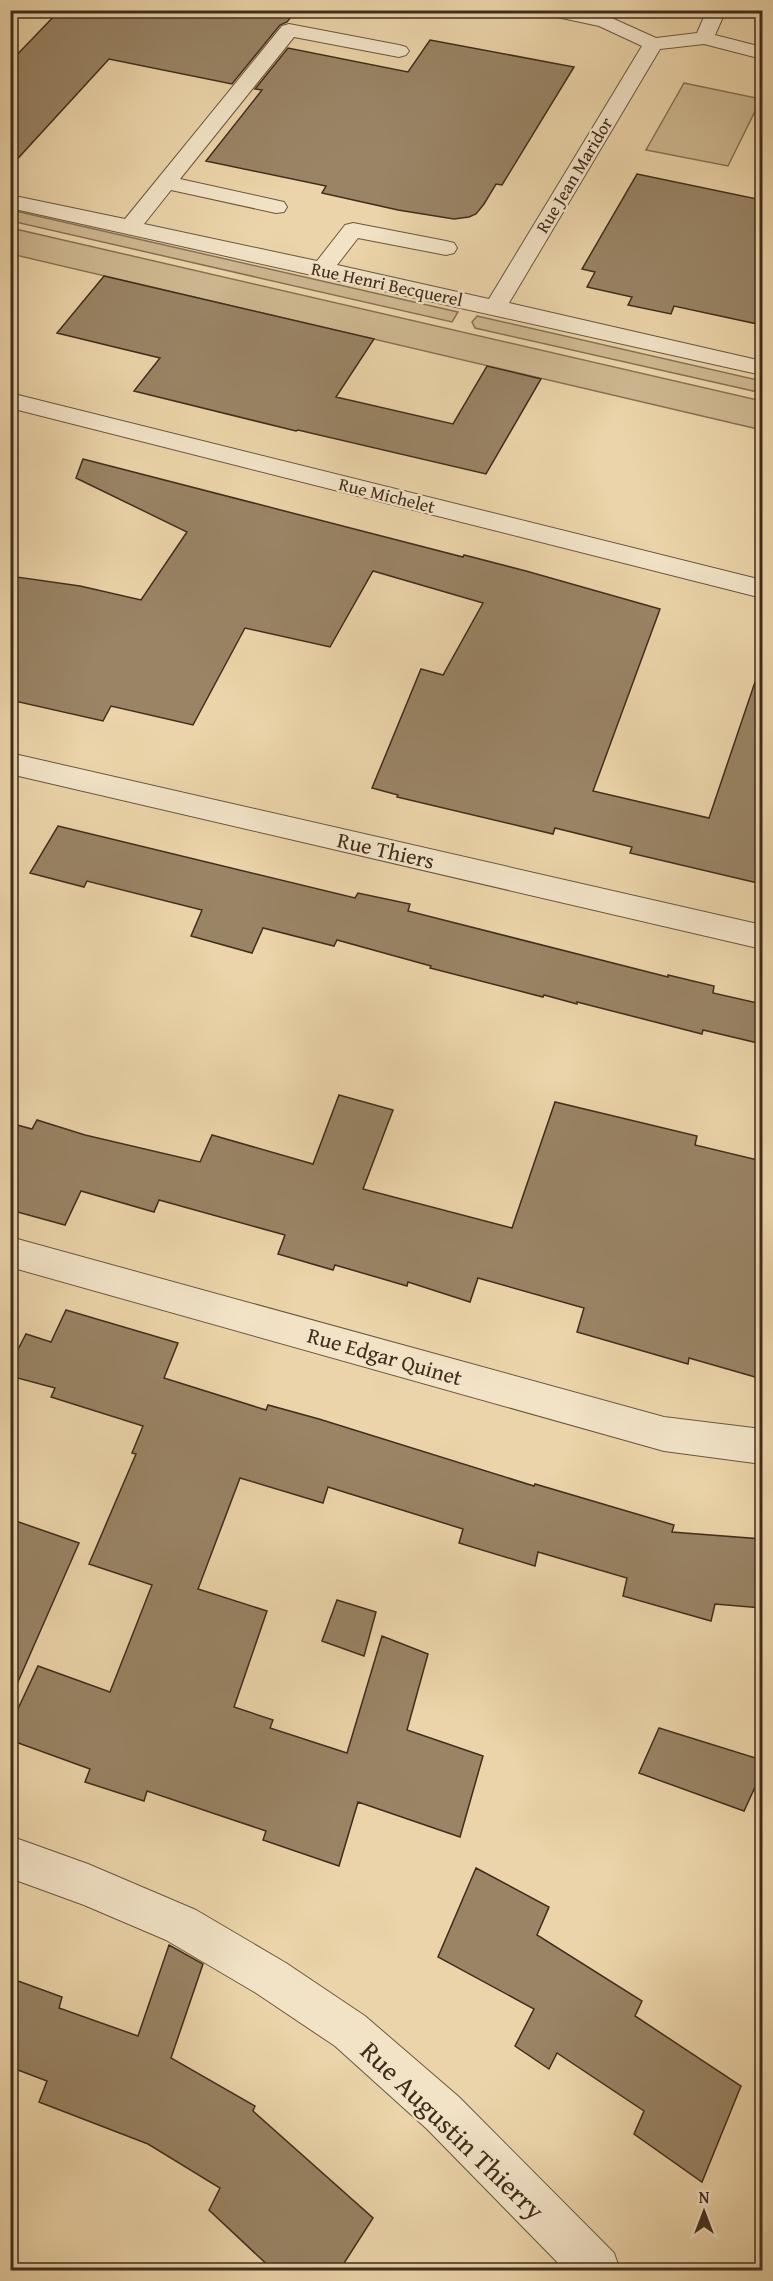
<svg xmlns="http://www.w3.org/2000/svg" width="773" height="2281" font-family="'Gentium Book Plus',serif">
<rect width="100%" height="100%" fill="#ebd4a9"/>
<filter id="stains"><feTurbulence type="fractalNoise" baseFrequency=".00333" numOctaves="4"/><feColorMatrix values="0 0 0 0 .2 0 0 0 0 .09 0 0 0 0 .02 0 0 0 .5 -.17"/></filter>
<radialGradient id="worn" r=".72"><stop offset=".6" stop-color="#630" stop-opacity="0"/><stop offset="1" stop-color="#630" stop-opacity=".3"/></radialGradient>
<path fill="#ceb891" stroke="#877256" stroke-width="1.5" d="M 684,83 L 761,99 L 728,166 L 646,150 Z
M 11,210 L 458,312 L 452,322 L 11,221 Z
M 11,228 L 762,401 L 762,430 L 11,254 Z
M 477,316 L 762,381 L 762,393 L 475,328 L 472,322 Z"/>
<path fill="#998465" stroke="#402d1c" stroke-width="1.5" d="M 60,10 L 297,10 L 287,22 L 280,25 L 232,84 L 109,59 L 10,167 L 10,62 Z
M 430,40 L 574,67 L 502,185 L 496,184 L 484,204 L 476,214 L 469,217 L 454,219 L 398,210 L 322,193 L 326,186 L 206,161 L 262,90 L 255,89 L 288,48 L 408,72 Z
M 637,174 L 762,200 L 762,325 L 674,306 L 671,314 L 628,305 L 632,297 L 587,287 L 595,272 L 582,269 Z
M 104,276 L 374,339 L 336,397 L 453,424 L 487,366 L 541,379 L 486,474 L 298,430 L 296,431 L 134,391 L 160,358 L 57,333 Z
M 83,459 L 463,557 L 464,555 L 526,571 L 660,609 L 593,791 L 709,818 L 755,682 L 762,683 L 762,884 L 630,853 L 632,847 L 555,828 L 553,834 L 397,797 L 398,795 L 372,788 L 421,669 L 443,675 L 483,603 L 373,571 L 330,647 L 245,628 L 193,725 L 111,706 L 103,721 L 10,700 L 10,576 L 80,586 L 141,600 L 187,532 L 76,478 Z
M 58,826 L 355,898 L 358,893 L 410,904 L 408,911 L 668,977 L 668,975 L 714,986 L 713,993 L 762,1004 L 762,1044 L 703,1030 L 702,1034 L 577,1002 L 577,1004 L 544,995 L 543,997 L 430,968 L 431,966 L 337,940 L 334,946 L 263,928 L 252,953 L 191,936 L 202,910 L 87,881 L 84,887 L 30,873 Z
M 339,1095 L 393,1110 L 363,1189 L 512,1228 L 555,1102 L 697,1136 L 695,1145 L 762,1161 L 762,1379 L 689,1358 L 688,1364 L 577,1332 L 584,1308 L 478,1278 L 470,1302 L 408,1282 L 407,1286 L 335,1265 L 333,1270 L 278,1254 L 285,1235 L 159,1200 L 154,1212 L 81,1191 L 65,1225 L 10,1210 L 10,1123 L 32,1129 L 37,1120 L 85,1135 L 200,1162 L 212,1135 L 313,1164 Z
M 66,1310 L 178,1343 L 164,1378 L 266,1410 L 268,1405 L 319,1419 L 534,1486 L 535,1484 L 674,1525 L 672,1532 L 762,1539 L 762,1608 L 715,1604 L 711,1621 L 623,1596 L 627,1578 L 538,1552 L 535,1566 L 459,1543 L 463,1529 L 328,1487 L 323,1503 L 240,1478 L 198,1589 L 267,1611 L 234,1707 L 273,1720 L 270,1728 L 347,1753 L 382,1636 L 428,1654 L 407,1730 L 483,1756 L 460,1837 L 358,1802 L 339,1866 L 263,1840 L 266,1831 L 147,1791 L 144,1801 L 85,1782 L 90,1769 L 10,1740 L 10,1726 L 38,1666 L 110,1692 L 152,1585 L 89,1564 L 136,1454 L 132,1453 L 143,1426 L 51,1397 L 55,1388 L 10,1376 L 10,1365 L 26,1334 L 51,1342 Z
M 10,1519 L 79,1543 L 10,1700 Z
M 337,1600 L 376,1612 L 364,1656 L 322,1641 Z
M 659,1728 L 762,1760 L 762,1772 L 744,1811 L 639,1773 Z
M 476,1868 L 549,1907 L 537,1935 L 642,2001 L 635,2016 L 741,2086 L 702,2182 L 634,2134 L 644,2111 L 557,2053 L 549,2069 L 515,2046 L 534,2009 L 438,1957 Z
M 169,1945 L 203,1964 L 171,2058 L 255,2106 L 253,2111 L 373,2218 L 339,2271 L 274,2271 L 209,2210 L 220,2188 L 148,2144 L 39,2102 L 47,2081 L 10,2067 L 10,1978 L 62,1997 L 59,2008 L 138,2036 Z"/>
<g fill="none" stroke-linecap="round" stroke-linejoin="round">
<defs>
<path id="minor" d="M 541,10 L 581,10 L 605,15 L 656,38 L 697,33 L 707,10 L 726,10 L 715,35 L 762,47 L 762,59 L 704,44 L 660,49 L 509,303 L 762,361 L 762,375 L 10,208 L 10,195 L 125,219 L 282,26 L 289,24 L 399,45 L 406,47 L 409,51 L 406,55 L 399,57 L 294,37 L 180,179 L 284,202 L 287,207 L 284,212 L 276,213 L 171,190 L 144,224 L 317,261 L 345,225 L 353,223 L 446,241 L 454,243 L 457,248 L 454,253 L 446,255 L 358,238 L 337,265 L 489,299 L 642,46 L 599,26 L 543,14 Z
M 10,393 L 762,580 L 762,598 L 10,408 Z
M 10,753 L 762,925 L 762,949 L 10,774 Z
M 10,1237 L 664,1417 L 762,1429 L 762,1464 L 664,1451 L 10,1267 Z
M 10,1836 L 88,1864 L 196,1910 L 286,1963 L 365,2016 L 459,2097 L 614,2253 L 620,2270 L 565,2270 L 427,2129 L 335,2046 L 256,1993 L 166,1940 L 84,1905 L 10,1878 Z"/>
</defs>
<use href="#minor" stroke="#6b573f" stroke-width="2"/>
<use href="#minor" fill="#f2e3c7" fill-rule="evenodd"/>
</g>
<g text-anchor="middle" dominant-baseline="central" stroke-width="4.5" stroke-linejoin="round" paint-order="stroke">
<g font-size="18" fill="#402d1c" stroke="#f2e3c7">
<text transform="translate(574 175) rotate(-59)">Rue Jean Maridor</text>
<text transform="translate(387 284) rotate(12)">Rue Henri Becquerel</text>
<text transform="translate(387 495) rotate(14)">Rue Michelet</text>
</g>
<g font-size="22" fill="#402d1c" stroke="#f2e3c7">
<text transform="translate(386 850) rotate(13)">Rue Thiers</text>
<text transform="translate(385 1356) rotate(16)">Rue Edgar Quinet</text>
</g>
<g font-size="27" fill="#402d1c" stroke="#f2e3c7">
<text transform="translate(453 2130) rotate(44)">Rue Augustin Thierry</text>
</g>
</g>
<rect width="773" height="2281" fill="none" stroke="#ebd4a9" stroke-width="36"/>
<rect x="12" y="12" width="749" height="2257" fill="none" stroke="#402d1c" stroke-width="3"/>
<rect x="18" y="18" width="737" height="2245" fill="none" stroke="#402d1c" stroke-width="1.5"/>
<g transform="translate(704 2212)" stroke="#f2e3c7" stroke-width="4.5" paint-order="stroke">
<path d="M0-4.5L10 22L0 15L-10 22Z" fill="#402d1c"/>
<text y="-9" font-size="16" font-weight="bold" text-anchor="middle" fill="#402d1c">N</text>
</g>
<rect width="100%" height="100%" filter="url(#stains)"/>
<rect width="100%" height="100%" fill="url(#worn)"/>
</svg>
